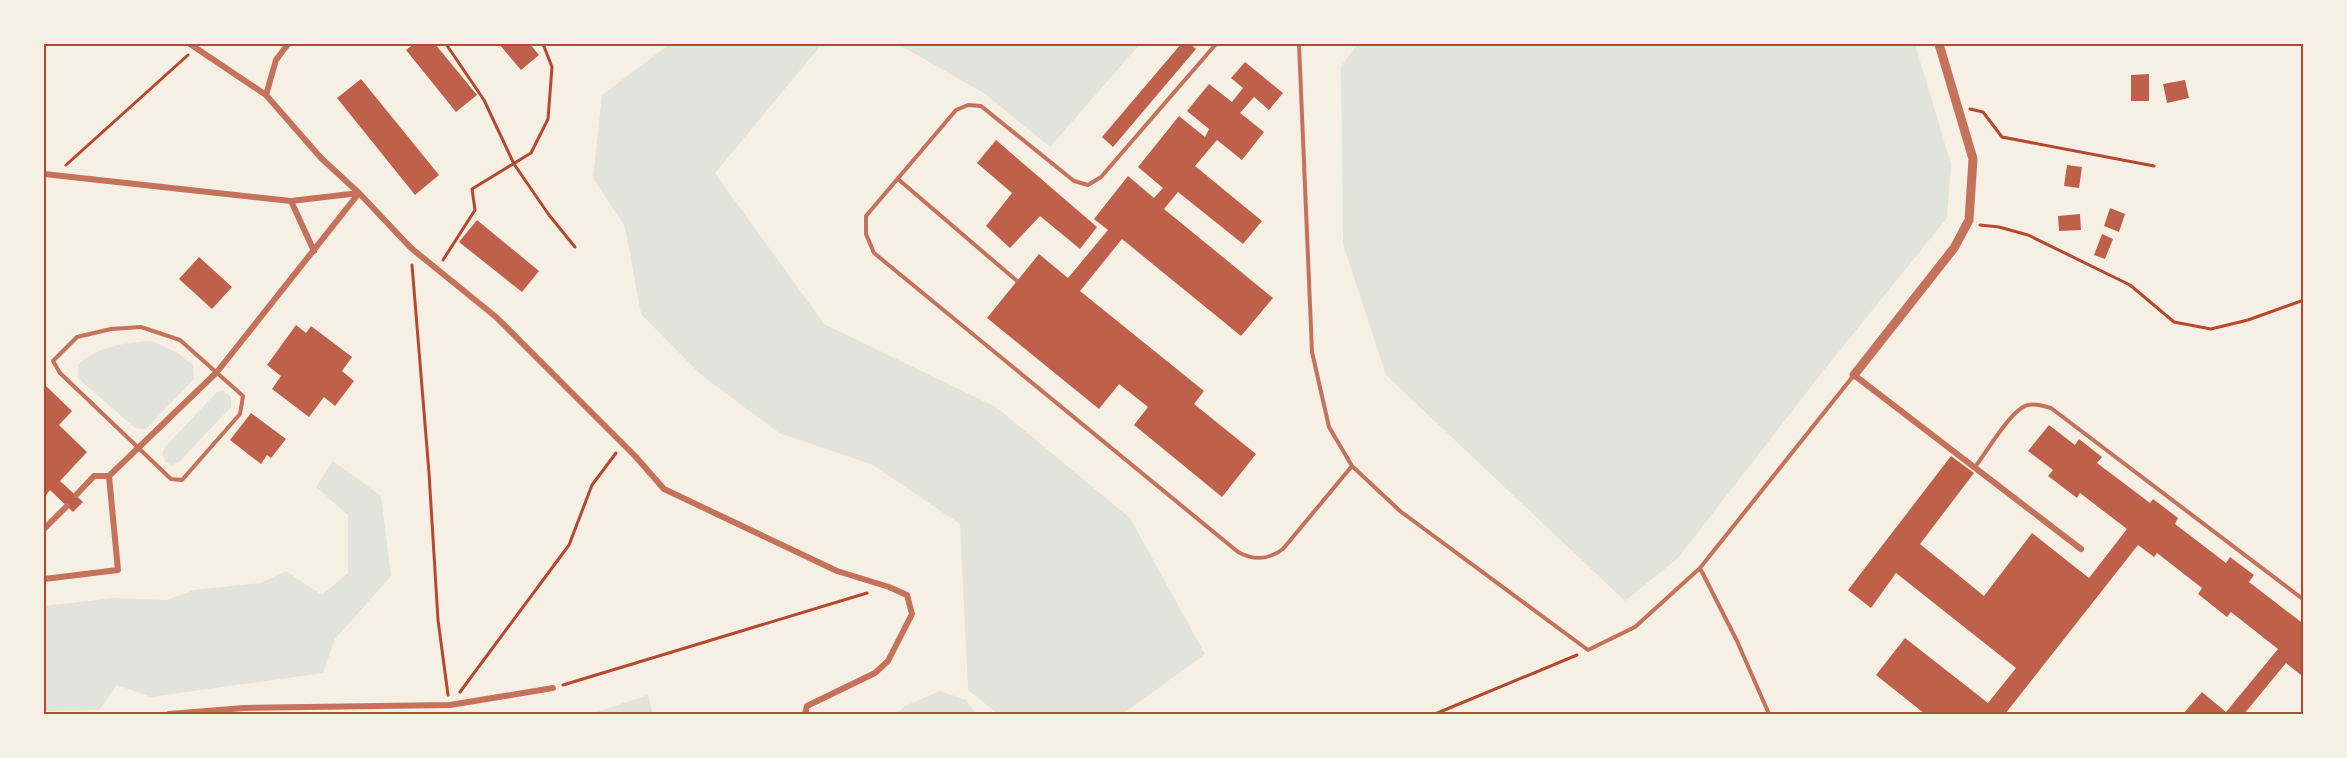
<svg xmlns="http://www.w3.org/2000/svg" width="2347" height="758" font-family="'Source Sans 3',sans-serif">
<rect width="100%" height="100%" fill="#f6efe4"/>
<path fill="#e2e4dc" d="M 670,44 L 822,44 L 715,173 L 824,324 L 996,407 L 1130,518 L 1205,654 L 1123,714 L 998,714 L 968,690 L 960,524 L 871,464 L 779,433 L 700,374 L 641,314 L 625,227 L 593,178 L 602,95 Z
M 898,44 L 1140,44 L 1050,147 L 985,94 Z
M 1358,44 L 1915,44 L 1951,164 L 1947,218 L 1824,370 L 1678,558 L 1625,601 L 1386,375 L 1343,244 L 1341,66 Z
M 152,341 L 178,353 L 193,365 L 194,379 L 146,429 L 135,428 L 78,378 L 78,365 C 95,347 127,342 152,341 Z
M 223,391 L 231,397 L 231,407 L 179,462 L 172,465 L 166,462 L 162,453 L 165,447 L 217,392 Z
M 333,461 L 381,496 L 391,576 L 335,639 L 323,673 L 151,697 L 117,685 L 99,710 L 44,711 L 44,606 L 114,598 L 167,600 L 194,590 L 261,583 L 286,571 L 322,595 L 348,573 L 348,515 L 316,487 Z
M 940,691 L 966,700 L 976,714 L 896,714 L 905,706 Z
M 648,695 L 653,714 L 590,714 Z"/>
<path fill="#bf614a" d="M 414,44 L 435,44 L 477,95 L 456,112 L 406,50 Z
M 499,44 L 530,44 L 539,55 L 521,70 Z
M 1181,44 L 1190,44 L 1196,49 L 1113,147 L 1102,137 Z
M 1245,62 L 1283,93 L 1269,110 L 1254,97 L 1240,113 L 1264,132 L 1242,160 L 1217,140 L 1195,166 L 1262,221 L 1243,244 L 1178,192 L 1164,209 L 1273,298 L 1241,336 L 1122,239 L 1080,291 L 1204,391 L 1194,404 L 1256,454 L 1222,497 L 1134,425 L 1148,407 L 1119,384 L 1099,409 L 987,318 L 1039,254 L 1068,278 L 1108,230 L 1094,219 L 1128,176 L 1154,198 L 1163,188 L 1138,167 L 1179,116 L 1205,137 L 1209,129 L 1187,111 L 1209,84 L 1232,102 L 1243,88 L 1231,78 Z
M 2149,74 L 2149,101 L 2131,101 L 2131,75 Z
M 361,79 L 439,175 L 415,195 L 337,98 Z
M 2185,80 L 2189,98 L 2167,103 L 2163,84 Z
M 996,140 L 1097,227 L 1080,249 L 1040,216 L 1010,248 L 986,226 L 1012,193 L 977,163 Z
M 2067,165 L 2082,167 L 2079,188 L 2064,186 Z
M 2110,208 L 2125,214 L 2119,232 L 2104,226 Z
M 2080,214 L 2081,230 L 2059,231 L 2058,216 Z
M 477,220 L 539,271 L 522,292 L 459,242 Z
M 2102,234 L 2113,239 L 2105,259 L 2094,255 Z
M 199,257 L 232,287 L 212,309 L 179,279 Z
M 296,325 L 306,333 L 311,326 L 352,357 L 342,371 L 354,381 L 335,406 L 324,397 L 309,417 L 272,389 L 281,376 L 267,365 Z
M 44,384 L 72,411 L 59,425 L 87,452 L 60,481 L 83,502 L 73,512 L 50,490 L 44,498 Z
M 251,413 L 286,439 L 271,458 L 267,455 L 261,464 L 230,440 Z
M 2049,425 L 2075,445 L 2079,439 L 2102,457 L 2097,463 L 2150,503 L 2153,499 L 2178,518 L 2175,524 L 2226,563 L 2230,557 L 2254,575 L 2249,582 L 2301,622 L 2304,619 L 2304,671 L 2301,675 L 2286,663 L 2244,714 L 2183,714 L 2202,692 L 2226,712 L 2278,649 L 2231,612 L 2227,617 L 2198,594 L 2202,588 L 2157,553 L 2154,557 L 2138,545 L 2005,714 L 1925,714 L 1876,675 L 1905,638 L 1988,703 L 2016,668 L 1896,573 L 1871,608 L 1848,590 L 1951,456 L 1974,473 L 1920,544 L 1984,596 L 2032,533 L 2089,578 L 2127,529 L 2080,493 L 2077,498 L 2048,476 L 2053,470 L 2028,451 Z"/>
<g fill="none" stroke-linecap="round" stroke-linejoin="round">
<path stroke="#b5482f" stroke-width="3" d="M 446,44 L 484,100 L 514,164 L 549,215 L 575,247
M 1970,109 L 1983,112 L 2002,137 L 2154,166
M 66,165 L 188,55
M 1980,225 L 1999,227 L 2028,235 L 2130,285 L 2174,322 L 2211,329 L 2248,320 L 2304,300
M 443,260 L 475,210 L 472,189 L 531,153 L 548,119 L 552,67 L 543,44
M 412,265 L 429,473 L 438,620 L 448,695
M 563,685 L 867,593
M 460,692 L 569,545 L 592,485 L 616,453
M 1435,714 L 1577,655"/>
<path stroke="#c5725c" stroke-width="4" d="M 1216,44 L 1101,177 L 1088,185 L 1074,181 L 981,106 L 968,105 L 956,110 L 866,216 L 866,234 L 874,253 L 1238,552 C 1254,561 1268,560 1283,549 L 1352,466
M 1299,44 L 1312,352 L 1329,427 L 1352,466 L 1400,511 L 1588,650 L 1635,627 L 1700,568 L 1854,375
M 898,179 L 1017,281
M 141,327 L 180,340 L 243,396 L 240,414 L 182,480 L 171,479 L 60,373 L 53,361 L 77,337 L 111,329 Z
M 1975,467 C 1986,453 2012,408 2028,405 C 2036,403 2043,406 2051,408 L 2304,600
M 1700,568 L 1737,641 L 1769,714"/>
<path stroke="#c5725c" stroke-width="6" d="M 190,44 L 266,95 L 321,158 L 359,193 L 411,248 L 496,317 L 635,456 L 664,489 L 837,571 L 889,587 L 907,595 L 912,614 L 888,661 L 875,673 L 807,706 L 805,714
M 266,95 L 276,60 L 288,44
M 44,174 L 291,201 L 359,193
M 291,201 L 314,251
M 1854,375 L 2081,549
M 76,495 L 94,476 L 109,476 L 217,372 L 359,193
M 44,529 L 67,506
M 44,579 L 118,570 L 109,476
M 169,714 L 244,708 L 450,705 L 553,688"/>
<path stroke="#c5725c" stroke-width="9" d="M 1854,375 L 1954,248 L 1969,220 L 1973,159 L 1939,44"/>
</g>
<rect width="2347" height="758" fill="none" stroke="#f6efe4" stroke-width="90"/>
<rect x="45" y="45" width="2257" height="668" fill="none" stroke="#b5482f" stroke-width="2"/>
</svg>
